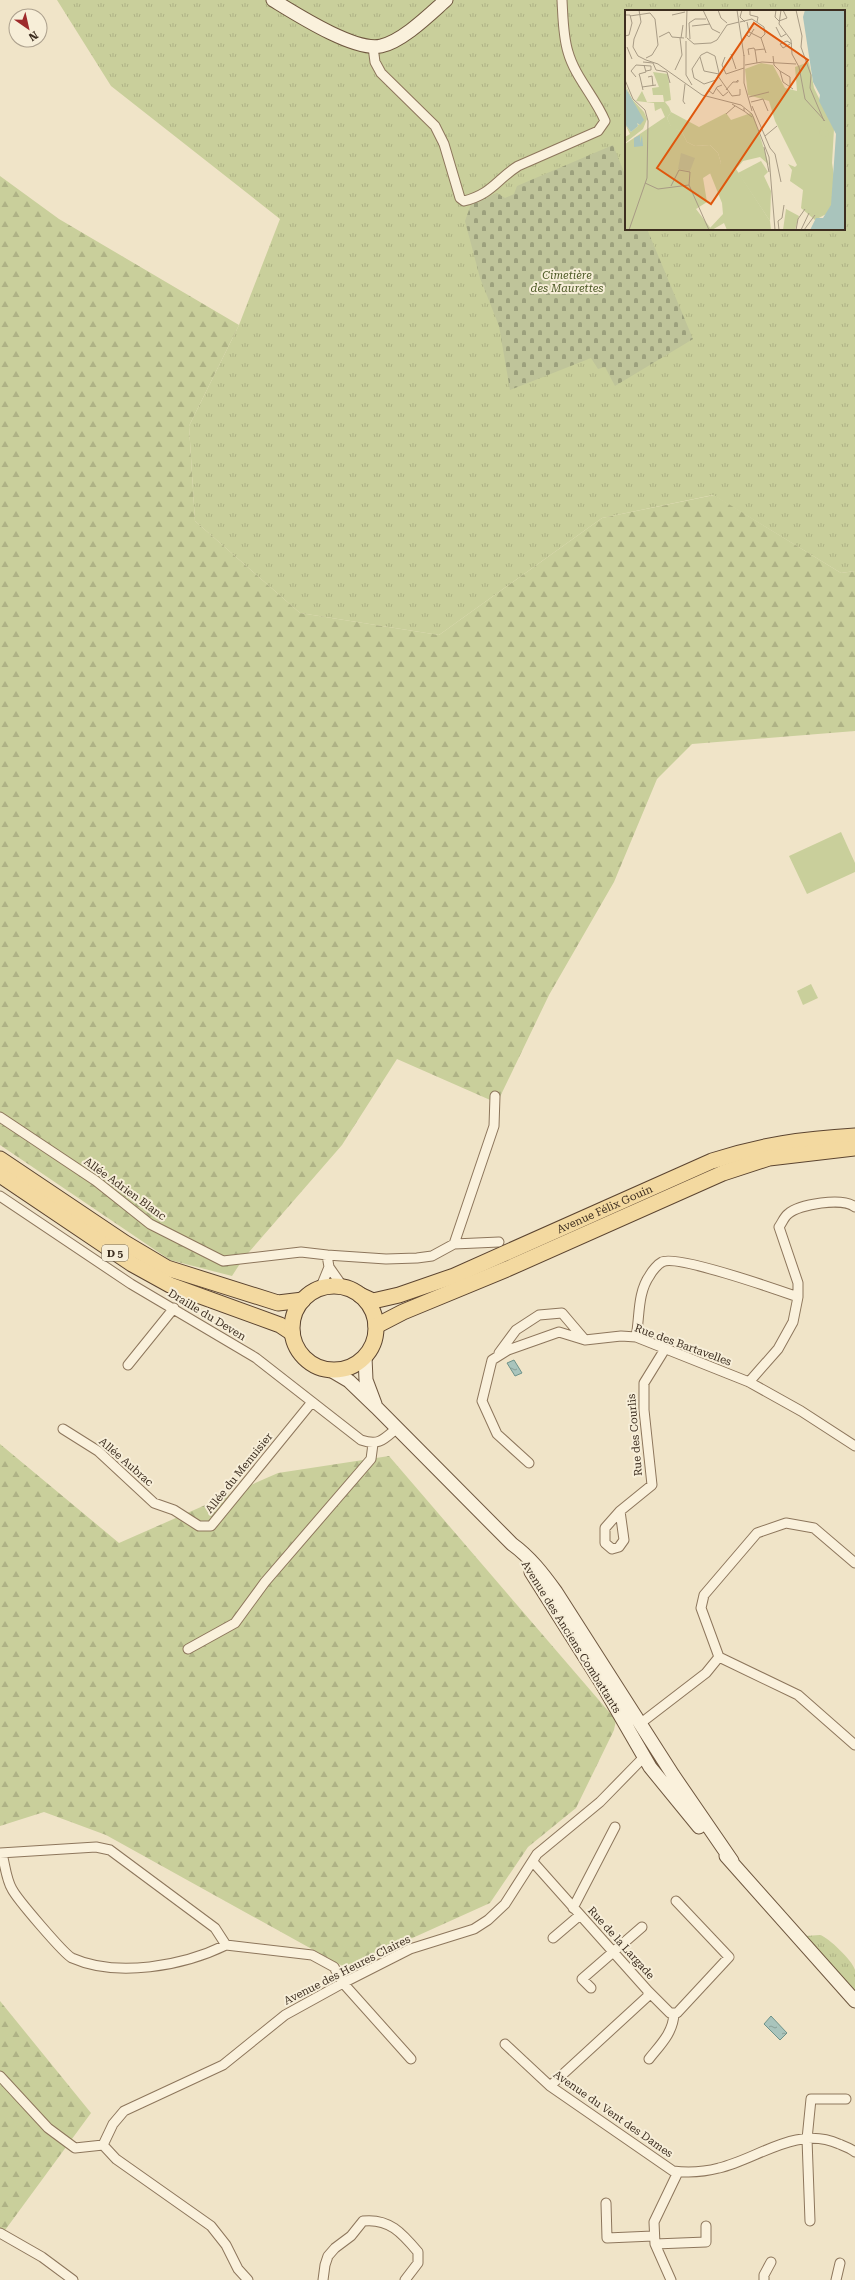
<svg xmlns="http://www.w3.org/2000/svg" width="855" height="2280" font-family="'Roboto Serif',serif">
<defs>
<pattern id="grass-tufts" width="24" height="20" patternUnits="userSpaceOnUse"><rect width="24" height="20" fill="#c9cf9b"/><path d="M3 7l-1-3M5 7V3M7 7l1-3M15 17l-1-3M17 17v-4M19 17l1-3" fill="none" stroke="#aeb285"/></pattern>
<pattern id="forest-firs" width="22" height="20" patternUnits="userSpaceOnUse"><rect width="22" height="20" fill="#c9cf9b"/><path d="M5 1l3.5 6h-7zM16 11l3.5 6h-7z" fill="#aeb285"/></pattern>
<pattern id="cemetery-stones" width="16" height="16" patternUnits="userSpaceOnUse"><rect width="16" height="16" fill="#bfc49a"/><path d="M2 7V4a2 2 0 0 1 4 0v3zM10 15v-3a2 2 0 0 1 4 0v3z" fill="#9ca07d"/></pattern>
<pattern id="water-ripples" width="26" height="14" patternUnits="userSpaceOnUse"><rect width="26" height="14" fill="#a9c4bc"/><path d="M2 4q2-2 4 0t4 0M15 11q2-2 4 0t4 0" fill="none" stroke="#8ba098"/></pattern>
</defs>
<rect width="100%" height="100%" fill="#f0e4c8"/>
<path fill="url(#grass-tufts)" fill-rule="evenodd" d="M 57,0 L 855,0 L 855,571 L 841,573 L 713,495 L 602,518 L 439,635 L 300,613 L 195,521 L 189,426 L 239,325 L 280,219 L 111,86 ZM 626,11 L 844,11 L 844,229 L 626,229 Z
M 820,1935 C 828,1937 853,1961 855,1970 C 855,1977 855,1986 855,1993 L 805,1936 Z"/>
<path fill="url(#forest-firs)" d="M 0,176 L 59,219 L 239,325 L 189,426 L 195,521 L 300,613 L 439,635 L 602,518 L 714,495 L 841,573 L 855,571 L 855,731 L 692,744 L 657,779 L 614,882 L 549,995 L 497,1103 L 397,1059 L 342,1145 L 243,1259 L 232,1276 L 170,1260 L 0,1145 Z
M 0,1444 L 119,1543 L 278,1473 L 389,1456 L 616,1720 L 614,1730 L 576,1808 L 528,1847 L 490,1903 L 346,1968 L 106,1835 L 44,1812 L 0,1826 Z
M 0,2001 L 91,2113 L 0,2237 Z"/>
<path fill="url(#cemetery-stones)" d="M 613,145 L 626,177 L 626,229 L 647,229 L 693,339 L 615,386 L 605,367 L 598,369 L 591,358 L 510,390 L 499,326 L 480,278 L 465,221 L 471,204 L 497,193 L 505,198 L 514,194 L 517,186 Z"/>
<path fill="#c9cf9b" d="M 841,832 L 855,863 L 855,872 L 807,894 L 789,856 Z
M 811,984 L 818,998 L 803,1005 L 797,991 Z"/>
<path fill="url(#water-ripples)" stroke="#6f938a" d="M 514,1360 L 522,1373 L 515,1376 L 507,1363 Z
M 771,2016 L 787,2033 L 780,2040 L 764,2024 Z"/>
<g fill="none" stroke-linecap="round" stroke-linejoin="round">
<defs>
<path id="street" d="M 373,47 L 375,62 L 381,73 L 435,126 L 444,144 L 460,198 L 464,201 C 492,194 496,180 518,166 L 598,131 L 605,121 C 595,97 575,77 568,52 C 563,36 563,17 562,0
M 0,1117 L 96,1181 L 150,1224 L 223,1261 L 301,1252 L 327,1255 L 329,1267 L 343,1287
M 0,1196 L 131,1284 L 256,1358 L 361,1440 C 379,1446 383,1440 397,1428
M 454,1244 L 494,1126 L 495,1096
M 327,1255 L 386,1259 L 417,1258 L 432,1256 L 454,1244 L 499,1242
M 320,1289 L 329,1267
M 636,1337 C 640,1317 637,1293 650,1275 C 652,1271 658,1264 662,1262 C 676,1254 778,1290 798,1297
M 499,1353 L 516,1330 L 539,1315 L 562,1313 L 585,1340
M 128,1365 L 174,1308
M 749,1382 L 778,1349 L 793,1322 L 798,1297 L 798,1283 L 779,1227 C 782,1223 784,1217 788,1214 C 799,1204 843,1197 855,1207
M 63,1429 L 98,1451 L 154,1503 L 174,1510 L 199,1526 L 211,1526 L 312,1402
M 529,1463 L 497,1434 L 482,1401 L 492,1360 L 508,1350 L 559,1332 L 585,1340 L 621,1336 L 636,1337 L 749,1382 L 801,1411 L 855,1446
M 620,1511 L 624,1540 L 619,1547 L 612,1549 L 605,1543 L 605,1528 L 620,1511 L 652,1485 L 644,1410 L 644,1383 L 665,1349
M 188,1649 L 235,1623 L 265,1582 L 371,1459 L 373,1444
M 719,1657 L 798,1695 L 855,1745
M 641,1723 L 706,1673 L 719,1657 L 701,1608 L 704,1595 L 757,1533 L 786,1523 L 814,1528 L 855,1563
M 0,1853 L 96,1847 L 110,1850 L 215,1928 L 226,1945 L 312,1955 L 334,1967 L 343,1983 L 411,2059
M 2,1854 C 5,1864 6,1879 12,1889 C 17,1899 64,1954 72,1958 C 117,1978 183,1966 226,1945
M 533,1862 L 648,1991 L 648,1996 L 550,2086
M 573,1908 L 615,1827
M 553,1938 L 580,1915
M 591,1988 L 582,1979 L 642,1927
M 648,1991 L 670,2013 L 677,2013 L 729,1957 L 676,1901
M 505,2044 L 550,2086 L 673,2171 C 689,2173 704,2172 719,2168 C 758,2159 796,2125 839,2144 C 844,2146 850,2148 855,2152
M 649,2059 C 660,2045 673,2033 674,2014
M 0,2076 L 48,2128 L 75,2148 L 103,2145
M 103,2145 L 113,2124 L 124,2111 L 223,2065 L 285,2015 L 343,1983 L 410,1949 L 474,1929 L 488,1920 L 505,1904 L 537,1854 L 600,1802 L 644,1757
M 103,2145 L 116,2159 L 211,2226 L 226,2245 L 238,2269 L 248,2280
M 606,2203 L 607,2238 L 653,2236
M 810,2221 L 807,2139 L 811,2099 L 846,2099
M 0,2233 L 42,2257 L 73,2280
M 655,2244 L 706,2242 L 706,2226
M 323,2280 L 325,2265 L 328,2256 L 335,2248 L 351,2236 L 363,2221 C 389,2218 402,2233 418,2252 L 418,2263 L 405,2280
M 671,2280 L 655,2244 L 654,2222 L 678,2172
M 764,2280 L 764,2275 L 771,2262
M 836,2280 L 840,2263"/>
<path id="secondary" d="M 273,0 C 296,14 355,52 381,46 C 403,41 429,15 446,0
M 365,1357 L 366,1380 L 375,1404
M 332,1371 L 349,1381 L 376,1407 L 512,1544 C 530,1557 543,1574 556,1592 L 673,1775 L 732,1861
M 531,1572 L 602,1684 L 650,1767 L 699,1827
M 726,1856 L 855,2001"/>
<g id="primary">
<path d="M 0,1159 L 125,1243 L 167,1268 L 278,1303 L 303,1300"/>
<path d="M 0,1175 L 132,1264 L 170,1285 L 280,1325 L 292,1333"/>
<circle cx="334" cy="1328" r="42"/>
<path id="s1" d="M 360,1295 L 373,1301 L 399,1295 L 454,1276 L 712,1161 C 761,1145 803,1139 855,1136"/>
<path d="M 376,1326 L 403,1312 L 507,1269 L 723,1173 L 769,1158 L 855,1148"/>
</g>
</defs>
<use href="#street" stroke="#8d765c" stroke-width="11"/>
<use href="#secondary" stroke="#6f573f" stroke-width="15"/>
<use href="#primary" stroke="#5b4430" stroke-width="17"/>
<use href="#street" stroke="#faf1dc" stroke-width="9"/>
<use href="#secondary" stroke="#faf1dc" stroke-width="13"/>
<use href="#primary" stroke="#f3d9a0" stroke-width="15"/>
</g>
<g text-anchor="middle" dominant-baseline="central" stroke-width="4" stroke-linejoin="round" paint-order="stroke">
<rect fill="#f7eed8" stroke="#756857" stroke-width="1" x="102" y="1245" width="26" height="16" rx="3"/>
<g font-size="10" font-weight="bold" fill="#3d2e20">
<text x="115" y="1253">D 5</text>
</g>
<g font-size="11" font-style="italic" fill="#4d5a26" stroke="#f7eed8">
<text x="567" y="275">Cimetière<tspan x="567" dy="13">des Maurettes</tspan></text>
</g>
<g font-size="11" fill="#3d2e20" stroke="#f7eed8">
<text transform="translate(125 1189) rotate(36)">Allée Adrien Blanc</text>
<text stroke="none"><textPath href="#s1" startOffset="264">Avenue Félix Gouin</textPath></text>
<text transform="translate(207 1315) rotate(31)">Draille du Deven</text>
<text transform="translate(683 1345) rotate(20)">Rue des Bartavelles</text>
<text transform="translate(635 1435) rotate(-95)">Rue des Courlis</text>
<text transform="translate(126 1462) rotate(41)">Allée Aubrac</text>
<text transform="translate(239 1473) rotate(-51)">Allée du Menuisier</text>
<text transform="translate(571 1637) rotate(58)">Avenue des Anciens Combattants</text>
<text transform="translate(621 1943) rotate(48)">Rue de la Largade</text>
<text transform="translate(347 1970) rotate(-27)">Avenue des Heures Claires</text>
<text transform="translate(613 2114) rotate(35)">Avenue du Vent des Dames</text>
</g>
</g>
<g transform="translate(625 10)">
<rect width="220" height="220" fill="#f0e4c8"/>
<path d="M 17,81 L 22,92 L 40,92 L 44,97 L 46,102 L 42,108 L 46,116 L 57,122 L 62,132 L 70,136 L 85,135 L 93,143 L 96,153 L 92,159 L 78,168 L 82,192 L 71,199 L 87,220 L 0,220 L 0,134 L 40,107 L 36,98 L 30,101 L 29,93 L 11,91 Z" fill="#c9cf9b"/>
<path d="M 184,52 L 189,78 L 209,119 L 207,153 L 211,178 L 207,201 L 190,210 L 176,198 L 178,180 L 165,171 L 167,160 L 163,154 L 170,157 L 172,155 L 150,111 L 144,91 L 123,85 L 120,59 L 136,53 L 148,55 L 160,78 L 172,81 L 170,57 ZM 46,102 L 74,117 L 101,103 L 106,110 L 126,103 L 129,107 L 144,155 L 135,147 L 118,151 L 111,159 L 145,211 L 146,220 L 102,220 L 99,213 L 87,220 L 85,218 L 98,204 L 97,193 L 85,163 L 96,153 L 93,143 L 85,135 L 70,136 L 62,132 L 57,122 L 46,117 L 42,108 ZM 161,199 L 174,206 L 170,220 L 158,220 Z" fill="#c9cf9b"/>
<path d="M 0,74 L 7,89 L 19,102 L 22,109 L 18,119 L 0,133 L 0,127 L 5,124 L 0,114 L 6,122 L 13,116 L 12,113 L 14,115 L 18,110 L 5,88 Z" fill="#c9cf9b"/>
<path d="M 56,143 L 70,148 L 65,161 L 53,159 Z" fill="#bfc49a"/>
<path d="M 28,62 L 43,64 L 46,90 L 39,92 L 38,85 L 28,85 L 27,78 L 34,77 ZM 199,116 L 204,122 L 203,128 L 194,124 L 196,117 ZM 136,151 L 143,162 L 139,166 L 146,181 L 145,211 L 113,163 Z" fill="#c9cf9b"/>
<path d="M 180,0 L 220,0 L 220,220 L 185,220 L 191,208 L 198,208 L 206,195 L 211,124 L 194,91 L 195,85 L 188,72 L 178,7 ZM 0,77 L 19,110 L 15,115 L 12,113 L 13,116 L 6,122 L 0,114 ZM 15,125 L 15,133 L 17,125 L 18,136 L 9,137 L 9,128 Z" fill="#a9c4bc"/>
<path fill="none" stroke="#a89b85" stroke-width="1" d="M 14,0 L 16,12 L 9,29 L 8,37 L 13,46 L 21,50M 78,0 L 87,19 L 95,23M 93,0 L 96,8 L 102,13M 112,0 L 119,46M 117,0 L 115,7 L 120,12M 125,0 L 125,5 L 133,7 L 132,12M 151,0 L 150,7 L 154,11M 156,0 L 154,14 L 166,30 L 167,44 L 174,57 L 180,89 L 200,111M 171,0 L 177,26 L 176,37 L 186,65 L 185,78 L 199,111M 0,5 L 5,5 L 7,13 L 4,25 L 0,26M 47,5 L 60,2M 5,6 L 25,3 L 30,9 L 33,35 L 27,45 L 21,48M 154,11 L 162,8 L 158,0M 115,12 L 127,9 L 139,17 L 140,24 L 136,28M 122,12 L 124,22 L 136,28 L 141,43M 67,16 L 85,14M 151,17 L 156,27 L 161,24M 122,25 L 124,27 L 129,19M 34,27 L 44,22 L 47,27 L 59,28M 56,28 L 58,15M 61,28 L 62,0M 62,28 L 69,34 L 86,33 L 92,30 L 102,15 L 114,12M 65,29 L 64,13 L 70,9 L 81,9M 61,31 L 61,65 L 67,75M 165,34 L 158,38 L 155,34 L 162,31 L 167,34M 2,37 L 7,49M 82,42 L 90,46 L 94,63 L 91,70 L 79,74 L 69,68 L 67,59 L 76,45 ZM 106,44 L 111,59M 119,45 L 119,73 L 127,101M 124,45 L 123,39 L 129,38 L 130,40M 148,46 L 149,55 L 155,61 L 158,72 L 168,79M 75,47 L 79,61 L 94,64M 100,47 L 97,55 L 101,64 L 119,58M 21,50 L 33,54 L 77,85 L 116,95 L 127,104 L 144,147 L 150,220M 18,52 L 28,53 L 31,60 L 42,62 L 45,73M 132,53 L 130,40 L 140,39M 120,55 L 137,52 L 171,54M 50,60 L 57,45 L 55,28M 155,61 L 165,67 L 165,77M 93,66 L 107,86 L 115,85 L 115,79M 11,67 L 6,61 L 11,55 L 26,56 L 26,60 L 21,61M 15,67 L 14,64 L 21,62 L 19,55M 15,67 L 18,80M 23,67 L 27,66 L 28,76M 0,70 L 8,89 L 20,100 L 23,111 L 22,168 L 4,220M 60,74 L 58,91 L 60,94M 17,77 L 31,75M 91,78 L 98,86 L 103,82M 83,80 L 88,84 L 92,77 L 97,75M 101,80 L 108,72 L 113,72 L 113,70 L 111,72M 124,87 L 144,82M 126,92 L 138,89 L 143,101M 107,94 L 119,101M 127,96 L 145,138 L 150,144 L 156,172M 119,98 L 119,101 L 127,107M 101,104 L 110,96M 140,126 L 152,116M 139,137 L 144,162M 20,173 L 33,179 L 64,175M 64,175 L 84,220M 46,176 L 54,160 L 65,162 L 64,175M 154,220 L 153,211 L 157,208 L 159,195M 171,220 L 173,209 L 180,199M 176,220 L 184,203M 179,220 L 190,205"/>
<path fill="#df570d" fill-opacity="0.15" stroke="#df570d" stroke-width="2" d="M 129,13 L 183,50 L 86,194 L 32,158 Z"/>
<rect width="220" height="220" fill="none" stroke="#3d2e20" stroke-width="2"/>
</g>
<g transform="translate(28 28) rotate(146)"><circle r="19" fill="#f7eed8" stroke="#ada18e"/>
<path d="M0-3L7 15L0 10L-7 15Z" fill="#9e2a2b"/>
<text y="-6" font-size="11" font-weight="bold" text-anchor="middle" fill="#3d2e20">N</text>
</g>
</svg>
